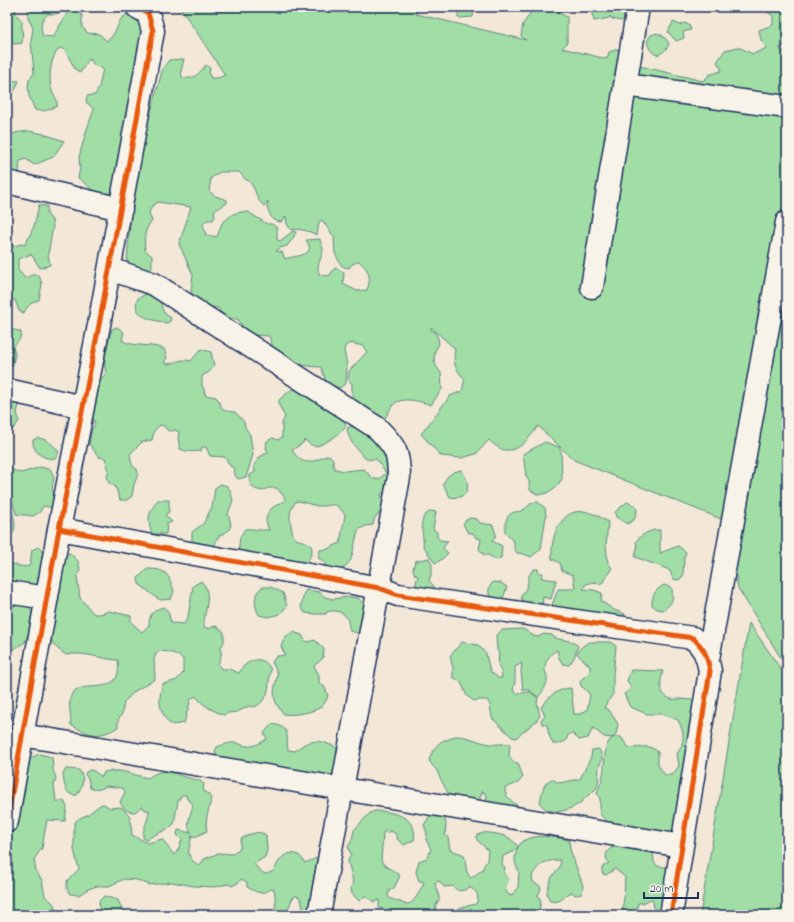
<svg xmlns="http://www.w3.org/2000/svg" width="794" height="922" font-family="'Indie Flower',sans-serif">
<rect width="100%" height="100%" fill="#f3e8d7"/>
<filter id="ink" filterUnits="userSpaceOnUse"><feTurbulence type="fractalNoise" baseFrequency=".025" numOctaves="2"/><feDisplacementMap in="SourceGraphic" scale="8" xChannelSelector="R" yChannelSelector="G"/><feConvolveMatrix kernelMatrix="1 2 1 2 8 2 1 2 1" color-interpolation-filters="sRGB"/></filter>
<g filter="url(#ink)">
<path fill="#a1dea5" stroke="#5e8682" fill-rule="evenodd" d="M 7,7 L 15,7 L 16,14 L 22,21 C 21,29 24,35 22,43 L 16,44 L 7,42 Z
M 28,7 L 59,7 L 59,13 L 56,14 L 48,14 C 40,21 40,26 43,36 L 53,37 L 69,10 L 76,11 L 82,15 L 82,27 L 88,33 L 99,34 L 107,41 C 110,38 113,36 114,33 C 120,25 117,19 128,14 L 136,18 L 144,26 L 147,126 L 163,68 L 169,60 L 184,59 L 181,71 L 182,77 C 194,81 199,73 206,65 L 210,68 L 209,73 L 211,78 L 218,78 L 225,75 L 180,7 L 417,7 L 416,14 L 526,40 L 521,36 L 523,24 L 530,14 L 523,7 L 574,7 L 557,12 L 567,17 L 567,43 L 562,48 L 607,59 L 609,52 L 618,49 L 623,62 L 703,81 L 709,75 L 721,71 L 721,68 L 717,62 L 725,50 L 738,47 L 753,54 L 767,48 L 761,40 L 759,30 L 773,25 L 773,16 L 765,10 L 766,7 L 787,7 L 787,39 L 784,46 L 779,48 L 787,54 L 787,668 L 738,588 L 726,521 L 574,460 L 538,426 C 531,436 520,452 505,450 C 499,449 493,444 489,440 L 476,454 L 461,458 L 441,456 L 421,434 L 450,396 L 462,391 L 465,379 C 454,368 453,364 455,349 L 431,327 L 431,330 L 435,332 L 438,338 L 439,344 L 435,351 L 434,359 L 436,366 L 441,373 L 442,389 L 431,405 C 420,401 401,396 393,405 C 389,409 388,415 384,419 L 374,417 L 354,406 L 352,394 L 352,384 L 348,379 L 349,371 L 367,352 L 363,346 L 350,343 L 345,346 L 344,351 L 347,364 L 346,383 L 340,388 L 327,384 L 321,367 C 305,367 288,362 275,354 L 269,336 L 252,335 L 241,325 L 238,319 C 228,319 223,316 218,308 L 208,307 L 198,304 L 191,291 L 193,275 L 179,244 L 191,207 L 158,202 L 152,206 L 149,213 L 152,221 C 144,229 144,239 145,250 L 152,256 L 152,267 L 148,276 L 132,270 L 127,260 L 131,210 L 141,148 L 146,129 L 117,192 C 97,198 93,189 78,178 L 80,168 L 79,157 L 86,132 L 94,109 L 86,102 L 87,96 L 95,95 C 101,86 100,79 103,69 L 94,65 L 90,59 L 87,62 L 80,73 L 75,69 L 65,50 L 60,48 C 50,55 48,80 52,91 C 54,97 58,98 57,106 C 49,110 44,112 35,110 L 29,96 L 28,88 L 29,80 L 34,73 L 31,41 L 33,28 L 28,18 ZM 220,172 L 239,172 L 246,180 L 248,180 C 257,189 255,199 264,206 L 268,201 L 267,208 L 273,220 L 281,222 L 286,216 L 287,224 L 291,230 C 299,228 309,231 317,235 L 319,222 L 322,220 L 334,237 L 335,253 L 341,265 L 344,267 L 349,268 L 351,265 L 359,261 C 369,270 372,277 367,290 L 357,291 L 343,284 L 344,273 L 338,269 L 335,268 L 329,276 L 320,275 C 314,265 323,259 323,249 C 323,245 320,244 320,239 L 306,240 C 318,257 295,255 285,259 L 282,252 L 276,251 L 280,248 L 287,246 L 293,238 L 296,232 L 293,231 L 280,241 L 277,240 L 277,229 L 276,227 L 272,224 L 267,224 L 248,212 L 241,212 L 233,214 L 222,223 L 217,237 L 206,235 L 203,224 L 207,220 L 213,220 L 215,217 L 214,211 L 227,203 L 227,200 L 215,196 L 209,191 L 211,178 Z
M 458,7 L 474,7 L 473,17 L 458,18 Z
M 581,7 L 612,7 L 612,8 L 614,7 L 630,7 L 627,17 L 621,21 L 612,19 L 610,16 L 609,18 L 594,21 L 590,8 L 582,9 Z
M 673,22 L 680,25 L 684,23 L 689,25 L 691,30 L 683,32 L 684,38 L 676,41 L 668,32 Z
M 657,33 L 663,36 L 669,43 C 667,50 664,52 657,55 C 650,52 649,48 647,41 L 651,35 Z
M 7,80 L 19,81 L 15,90 L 7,97 Z
M 29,131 L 44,134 L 64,141 L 53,157 L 34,165 L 26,159 L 20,161 L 19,172 L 14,176 L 7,176 L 7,137 C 13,132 22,132 29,131 Z
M 39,205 L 47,206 L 47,214 L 52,220 L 53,227 L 48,254 L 50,265 L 40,268 L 31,254 L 18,259 L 18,270 L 25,278 L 32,275 L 39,275 L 42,284 L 39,300 C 32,302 27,306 24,313 L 19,311 L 15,300 L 11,300 L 8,295 L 7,289 L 7,243 L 12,244 L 14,247 L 20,244 L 25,245 L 34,226 Z
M 149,293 C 162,300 159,300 164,313 L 171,318 L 170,321 L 167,323 C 153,320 130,317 138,298 Z
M 117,327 L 124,332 L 122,340 C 133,348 151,343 164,349 L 167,358 L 164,362 L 167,364 C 177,363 180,358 191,361 L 201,349 L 211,352 L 214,366 L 209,372 L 202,376 L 202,386 L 204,389 L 205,395 L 216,397 C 225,408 217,411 235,412 L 244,422 L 245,427 L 250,435 L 253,455 L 246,477 L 238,479 L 235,475 L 234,468 L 230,466 L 225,457 L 210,456 L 206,447 L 202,447 L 201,451 C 193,452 187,452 180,449 L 178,438 L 179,432 L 175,430 C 169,432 167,431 164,426 L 160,425 L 154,431 L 152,440 L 142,442 L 130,454 C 131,461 131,466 137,469 L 138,475 L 134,484 L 132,496 L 127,500 L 120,500 L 115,486 L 109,483 L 107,476 L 109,471 L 105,458 L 99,457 L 89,444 L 92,429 L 95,424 L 91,412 L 92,408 L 96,402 L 97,385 L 106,373 C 102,359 108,343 112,329 Z
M 10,330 L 15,330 L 21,332 C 22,340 17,341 13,347 L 15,354 L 13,365 L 7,368 L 7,333 Z
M 7,387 L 20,403 L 17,412 L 19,421 L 14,428 L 8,431 L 7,430 Z
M 292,389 L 304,389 L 330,409 L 333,413 L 339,415 L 346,421 C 345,424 346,427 343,430 C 340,434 320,447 315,446 C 311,446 308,442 304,440 L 303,443 L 292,450 C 304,469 312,461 329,455 L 333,459 L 333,464 L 335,469 L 345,471 L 364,469 L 373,479 L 379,479 L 386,473 L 376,459 C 374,459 369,460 367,459 C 362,457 361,453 358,450 C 352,443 348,438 347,428 L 358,424 L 397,458 L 386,491 L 381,494 L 384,505 L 383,511 C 376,515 374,518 373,525 L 366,526 L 358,530 L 351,560 L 341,571 L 326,572 L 324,561 L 318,558 L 320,550 L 328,549 L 340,543 L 345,515 C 334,499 333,507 318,506 C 310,505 303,501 296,501 C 293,506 290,510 290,516 C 290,521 292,536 296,539 C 300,541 305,541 308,543 C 318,549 307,562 302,567 L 267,554 L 263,559 L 238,553 L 240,537 L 245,529 C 253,528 260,531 269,530 C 268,527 266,523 266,520 C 266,510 277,504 285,501 L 285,498 L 277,488 L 268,488 L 262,491 C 252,489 249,486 250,475 L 255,472 L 254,465 L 260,457 L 268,452 L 266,448 L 267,441 L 273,438 L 278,440 L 282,437 L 282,423 L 285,417 L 279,405 L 279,400 Z
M 37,438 C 46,438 54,445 59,452 L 56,458 C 45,460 37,455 33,445 L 33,440 Z
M 545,442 L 559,447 L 561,451 L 562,479 L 557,486 L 547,493 L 539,495 L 530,490 L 529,481 L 526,476 L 523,454 Z
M 41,467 L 51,470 L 54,477 L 52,490 L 56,497 L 54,508 L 43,506 L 40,512 L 33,516 L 16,514 L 11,496 L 7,490 L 7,470 L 10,469 L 21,473 Z
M 461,470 C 472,482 470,501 450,497 L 443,484 C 447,475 452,472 461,470 Z
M 221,484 L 227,486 L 230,490 L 233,500 L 228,514 L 231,524 L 229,530 L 218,537 L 214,547 L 198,548 L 192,542 L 192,532 L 203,524 L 212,507 L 215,488 Z
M 158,500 L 169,500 L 169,512 L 165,515 L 172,522 L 167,524 L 166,534 L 152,534 C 147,520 148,512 158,500 Z
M 538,502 L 545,508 L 546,516 L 541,549 L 531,557 L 524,554 L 517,553 L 514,549 L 514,542 L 505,533 C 505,526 505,516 512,513 C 515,511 518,512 521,511 C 530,507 527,503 538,502 Z
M 627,502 L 636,506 L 637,511 L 634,520 L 627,524 L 616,517 L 615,512 Z
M 7,503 L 8,503 C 13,512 21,533 7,537 Z
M 431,511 L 436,512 L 433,529 L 437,532 L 437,537 L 440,540 L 448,541 L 443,548 L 448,553 L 441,560 L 435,563 C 430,558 428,551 423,546 C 425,533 415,519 431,511 Z
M 584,511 L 597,515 L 608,522 L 606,545 L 608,563 L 612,568 L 603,582 L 600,584 L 594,582 L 586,584 L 583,589 L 594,590 L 602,593 L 601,601 L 614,610 L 625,614 L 617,632 L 554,613 L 552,605 L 558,589 L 575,589 L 573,575 L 562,571 L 560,563 L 552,559 C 551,543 555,521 572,513 C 576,511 580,512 584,511 Z
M 470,518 L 477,519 L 480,523 L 493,525 L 496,535 L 492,541 L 502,546 L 501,558 L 497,560 L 488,555 L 484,555 L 479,549 L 481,539 L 476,538 L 473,533 L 468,533 L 463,524 L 466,520 Z
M 655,530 L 660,530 L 660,553 L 678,546 L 686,552 L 684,558 L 683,576 L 679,580 L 673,579 L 670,571 L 667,569 L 635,557 L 637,547 L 636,541 C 642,535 646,532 655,530 Z
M 38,547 L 45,554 L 43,577 L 36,587 L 7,587 L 7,564 C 15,562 23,570 30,565 L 32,550 Z
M 70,553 L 78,561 L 80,570 L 77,576 L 80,598 L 94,614 L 100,614 L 109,611 L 131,616 L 131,622 L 142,632 L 149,625 C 149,615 153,610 163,607 L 168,611 L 171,623 L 184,624 L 188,617 L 193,586 L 201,581 C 214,593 203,612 204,627 L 210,629 L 212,627 L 216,626 L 224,632 L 224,642 L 220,649 C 223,654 220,659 218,664 L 221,669 L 229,669 L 239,673 C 241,670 242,667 245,665 C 255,657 266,658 271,670 C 269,675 270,677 269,683 C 268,695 265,701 255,707 L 249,706 L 237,712 L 228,713 L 224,715 C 213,711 202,705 196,696 L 191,699 L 184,723 C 179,724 173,726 169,723 C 167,721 166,719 165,717 C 158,706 159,696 163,684 L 177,680 L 183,673 L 183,659 C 175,653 167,650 157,652 L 154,659 L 155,679 L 135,691 L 124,702 L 122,714 L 118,720 L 118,727 C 99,739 89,735 71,725 C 71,715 68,705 71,696 C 78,676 124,702 118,660 C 100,659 83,651 66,655 C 61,651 55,648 52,642 C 48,631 57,571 59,556 Z
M 429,558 C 434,567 432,572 429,581 L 434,586 L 432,591 L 417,592 L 416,582 L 418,576 L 415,575 L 413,569 L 415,561 Z
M 147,569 C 166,569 168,573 174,591 L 171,599 L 161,600 L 157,598 L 139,584 L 138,578 Z
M 534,569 L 538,569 L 539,573 L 543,573 L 541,578 L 556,580 L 551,599 L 543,597 L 542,608 L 526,608 L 521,597 C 522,594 525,591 526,588 C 530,580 525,578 534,569 Z
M 493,582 L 501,583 L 507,587 L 502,601 L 492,600 C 487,593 488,588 493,582 Z
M 664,585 L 672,588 C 673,600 673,603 663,610 L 657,609 L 652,605 C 652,595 655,590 664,585 Z
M 262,587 L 271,587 L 283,593 L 287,606 L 280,614 L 268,617 L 259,615 C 254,606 253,594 262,587 Z
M 306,590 L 319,592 L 325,597 L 332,599 L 348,597 L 358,598 L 368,608 L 362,634 L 350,631 C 349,628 349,625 348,621 C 346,612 335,609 327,612 L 326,614 L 315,614 L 305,613 L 301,607 L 304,593 Z
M 7,597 L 28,606 L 32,612 L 29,632 L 25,642 L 14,649 L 7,646 Z
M 749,623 L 787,678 L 787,915 L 700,915 Z
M 523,629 L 534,636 L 538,637 L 544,634 L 552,635 L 555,638 L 573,642 L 578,646 L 574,658 L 569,665 L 563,664 L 559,658 L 557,650 C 551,653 545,660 545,668 C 544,671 547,674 547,677 C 548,684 543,692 538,697 L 529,690 L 523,690 L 521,671 L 522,663 L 515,667 L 515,682 L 513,690 L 516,693 L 521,693 L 530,692 L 538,698 L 537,703 L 540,716 L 536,721 L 516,738 L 512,737 L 492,718 L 490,705 L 487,700 L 480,700 L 474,701 L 467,696 L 461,682 L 453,677 L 453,668 L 450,656 L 462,642 L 478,645 L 486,654 L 490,671 L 498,678 L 502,678 L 501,671 L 498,664 L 499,653 L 497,650 L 496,635 L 502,630 Z
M 293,632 L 302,635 L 304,639 L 307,642 L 315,640 L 324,649 L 323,658 L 314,666 L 319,675 L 319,683 L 324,686 L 328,695 C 327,699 325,703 322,706 C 316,712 292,716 284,714 C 271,700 273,692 278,674 L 272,662 L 277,656 L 285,655 L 281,646 L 285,637 Z
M 591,642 L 610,642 L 616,646 L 613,675 L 613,694 L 604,707 L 609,710 L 618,724 L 616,734 L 612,738 L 604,737 L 593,728 L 588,738 L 579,740 L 572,733 L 568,735 L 566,741 L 558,744 L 553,744 L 549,735 L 547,725 L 542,724 L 541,720 L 545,715 L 541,708 C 547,697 559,688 571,688 L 574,714 L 580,714 L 587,710 L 590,695 L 586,690 L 581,686 L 580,681 L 590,671 L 590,666 L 577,654 C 580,647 584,644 591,642 Z
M 631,670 L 663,671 C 660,681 658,695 671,699 C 673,700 677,699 680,699 C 687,700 693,700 700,699 L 686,822 L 672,835 L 613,829 L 600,814 L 600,799 L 597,793 C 599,787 602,781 603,775 C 606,762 601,734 621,737 L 628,747 C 641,750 646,742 658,752 L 658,765 L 665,775 L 672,775 L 679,766 L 677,754 C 685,741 685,734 678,720 L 663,714 L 647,714 L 630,707 L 624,694 L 629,691 L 631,686 L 627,681 Z
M 272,724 C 291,727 286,735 288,750 L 295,751 C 310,737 322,740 339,749 L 334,780 L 217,760 L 215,752 L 217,747 C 223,745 230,742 236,743 C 242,744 245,747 252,746 C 257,745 262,742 267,739 L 264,733 Z
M 456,736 C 468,736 478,742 490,744 C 496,745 503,743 510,744 L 509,756 L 513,762 L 518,763 L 523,777 L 518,783 L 505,788 C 504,797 513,802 519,807 L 516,811 L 487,810 L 486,801 L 487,796 L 483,791 L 480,797 L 480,805 L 451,800 C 447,790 441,781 437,771 C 434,767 432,766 429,760 C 433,751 435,745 444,740 L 447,740 Z
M 599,749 C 600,751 602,755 602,758 C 602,761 600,764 599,767 C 598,774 600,783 596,789 C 593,792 589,794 586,797 C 583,800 581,803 577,805 C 566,812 548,816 540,803 C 542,794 542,783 552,779 L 559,783 L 580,779 L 591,757 L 592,750 Z
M 39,754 L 52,757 L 53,770 L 56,778 L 54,785 L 56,801 L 64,801 L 67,807 L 65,821 L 47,820 L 42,848 L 34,859 L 36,872 L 42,880 L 45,896 C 52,902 58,905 54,915 L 7,915 L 7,774 L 20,764 Z
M 66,769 L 79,770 C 86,779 82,786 77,795 C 65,797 64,783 63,774 Z
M 90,770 L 94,771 L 102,777 L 104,772 C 124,768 131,775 148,778 C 164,766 172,774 189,778 C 195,780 198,779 204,784 L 203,790 L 211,797 C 210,810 204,819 207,831 L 195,837 L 192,835 C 189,852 184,856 200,866 L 204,859 L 219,853 L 232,854 L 240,848 L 241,839 C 248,835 258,829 266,835 L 267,850 L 265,857 L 254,864 L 261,872 L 266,874 C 268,873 270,873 272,872 C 275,870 277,864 279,861 C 287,850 299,851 305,863 L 317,858 L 321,859 L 323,915 L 308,915 L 304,910 L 301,900 L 298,896 L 295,896 L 292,899 L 286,914 L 282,915 L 277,912 L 275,907 L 276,902 L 274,889 L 271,889 C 262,896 256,892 247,887 L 247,882 L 241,879 L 238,883 L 232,886 L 228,884 L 215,887 L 194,886 L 172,882 L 150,885 L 137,880 L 124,879 L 109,886 L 97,886 L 88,889 L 79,895 L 70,894 L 67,889 L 67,881 L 79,869 L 74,850 L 74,825 L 76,821 L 80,818 L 87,815 L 100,805 L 104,804 L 110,808 L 121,807 L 130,816 L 132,835 L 148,843 L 162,839 L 174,855 L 178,850 L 182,840 L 177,835 L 178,830 L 191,833 C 185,822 191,816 193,804 L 187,799 L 186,795 L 182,795 L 178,801 L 174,824 C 167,831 155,833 147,840 L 143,838 C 142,829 149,820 149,810 L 145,810 L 142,806 L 135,812 C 127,812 124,810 120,802 L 125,792 L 123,788 L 106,786 C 102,789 96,791 90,788 L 88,778 L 85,775 L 86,772 Z
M 375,811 C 392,811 419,817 414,840 L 404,845 L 398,840 L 395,833 L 390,831 L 387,833 L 384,831 L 383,833 L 381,860 C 384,868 394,869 400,876 L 394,888 L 389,891 L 388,897 C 392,900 395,900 400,902 C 414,910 417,893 424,884 L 422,881 L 419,881 L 416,872 L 419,861 L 427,858 L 431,849 L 426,840 L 427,833 L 424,825 L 431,814 L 444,815 L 446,824 L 445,835 L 448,837 L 450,850 L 460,853 L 464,855 C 467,864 464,871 471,878 L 483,869 L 484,865 L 487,861 L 488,850 L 477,840 L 476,836 C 484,831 488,833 497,834 C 507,836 512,838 518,847 L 513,852 L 503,856 L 502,865 L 505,867 L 504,873 L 509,879 L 505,888 L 507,893 L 511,896 L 518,887 L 519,871 C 515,866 514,859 516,853 C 517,850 518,846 520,844 C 532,832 555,837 569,840 L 570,849 L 583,886 L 582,894 L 575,895 L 572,892 C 563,895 563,904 550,901 C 549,898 547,895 547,892 C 547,889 552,876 554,874 C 558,869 561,868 560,860 C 545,861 540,862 532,876 L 533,882 L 540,886 L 541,889 L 538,895 L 541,901 L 538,915 L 449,915 L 460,908 L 476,904 C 480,895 477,891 469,887 C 463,892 457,892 453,886 L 444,887 L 439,881 L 436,882 C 434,888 438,890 439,897 C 440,901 437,902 436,905 C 435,908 436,912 435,915 L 382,915 L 383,909 L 379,908 L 379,900 L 374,902 L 365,896 L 359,901 L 352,894 L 351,888 L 353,881 L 348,861 L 351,854 L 348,847 L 352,840 L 354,830 L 370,813 Z
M 622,843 L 653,851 L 654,862 L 657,866 L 665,867 L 670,871 L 673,915 L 660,915 L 654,910 L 653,901 L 651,899 L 643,903 L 638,903 L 637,907 L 640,915 L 623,915 C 622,909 623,904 624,898 C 625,891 624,884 625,877 L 615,869 L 606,875 L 603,874 C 600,868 603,865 609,863 L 606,858 L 607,852 L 611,848 Z
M 104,896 L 118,900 L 123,911 L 124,915 L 96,915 L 100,912 L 99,901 Z
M 76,910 L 80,911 L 85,915 L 61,915 Z"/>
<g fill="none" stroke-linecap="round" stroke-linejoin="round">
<defs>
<path id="minor" d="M 625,85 L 787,107
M 7,182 L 121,209
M 110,269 L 154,284 L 377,428 C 395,446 399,452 399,477 L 319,915
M 592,287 L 638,7
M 7,390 L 83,407
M 59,529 L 379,588 L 398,595 L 693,638 C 705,649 707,656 710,671 L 671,915
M 7,592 L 47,598
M 708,659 L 787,222
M 22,735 L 682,846
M 7,821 L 59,529 L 99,325 L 153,31 L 148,13 L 137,7"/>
</defs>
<use href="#minor" stroke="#1b2f5e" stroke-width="25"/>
<use href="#minor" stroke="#f7f3e8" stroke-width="22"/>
<defs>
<path id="cycleway" d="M 59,529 L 379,588 L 398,595 L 693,638 C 705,649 707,656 710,671 L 671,915
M 7,821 L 59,529 L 99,325 L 153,31 L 148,13 L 137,7"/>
</defs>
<use href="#cycleway" stroke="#f7f3e8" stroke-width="8"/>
<use href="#cycleway" stroke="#e8590c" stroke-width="5"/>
</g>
</g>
<rect width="794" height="922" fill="none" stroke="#f7f3e8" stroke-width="24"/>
<rect x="12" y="12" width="770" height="898" fill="none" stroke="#1b2f5e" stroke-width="1.5" filter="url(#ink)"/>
<path d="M644 892v6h54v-6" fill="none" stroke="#1b2f5e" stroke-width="2"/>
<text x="650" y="892" font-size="12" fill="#1b2f5e" stroke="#f7f3e8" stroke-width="3" paint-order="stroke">20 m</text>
</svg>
